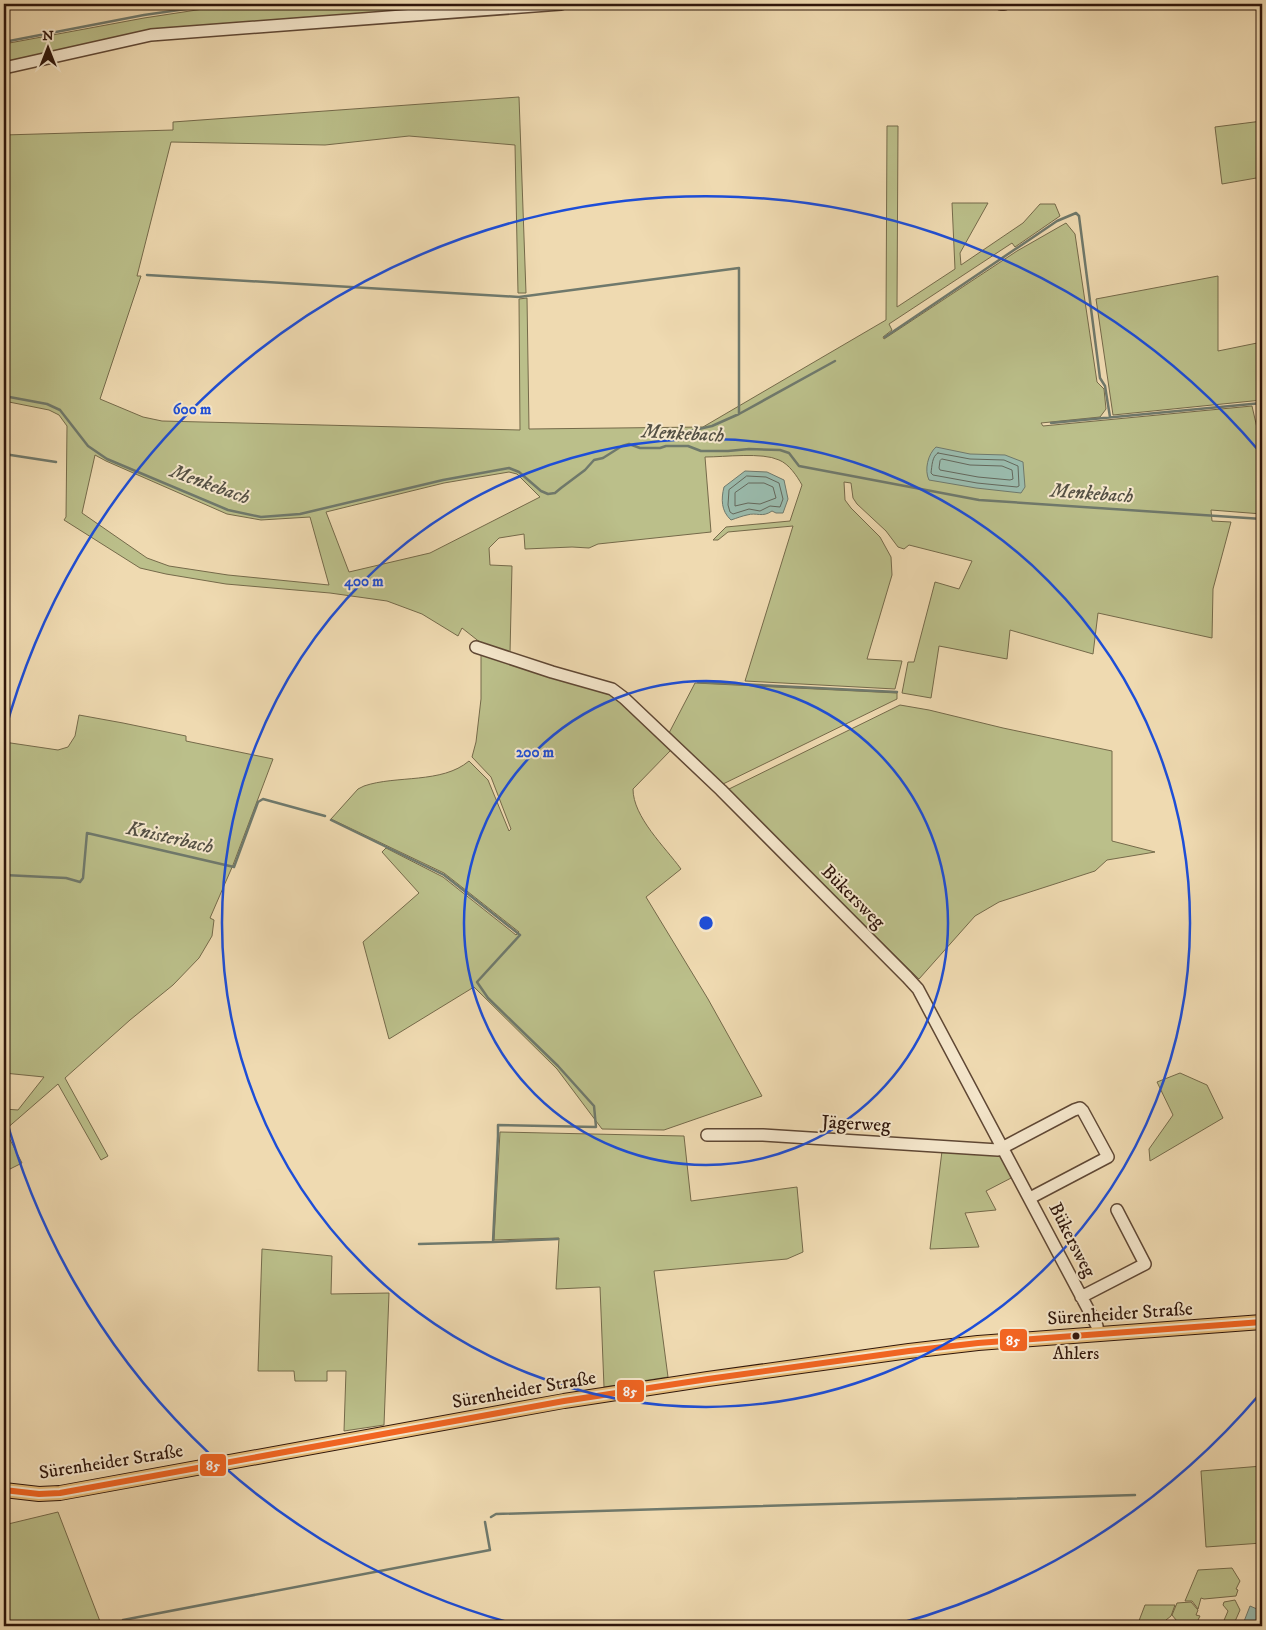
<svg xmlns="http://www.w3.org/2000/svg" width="1266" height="1630" font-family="'IM FELL DW Pica',serif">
<rect width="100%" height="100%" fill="#efdab1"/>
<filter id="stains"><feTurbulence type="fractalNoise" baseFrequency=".004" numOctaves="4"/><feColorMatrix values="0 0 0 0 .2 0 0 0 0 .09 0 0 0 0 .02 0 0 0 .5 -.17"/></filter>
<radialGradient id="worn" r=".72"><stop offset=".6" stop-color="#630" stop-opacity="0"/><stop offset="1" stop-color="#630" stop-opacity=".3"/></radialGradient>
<path fill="#bbbf8a" stroke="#756a4a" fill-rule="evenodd" d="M 236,4 L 497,4 L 145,31 L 4,62 L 4,44 L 144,18 Z
M 519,97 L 526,293 L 518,293 L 515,145 L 409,136 L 325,145 L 171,142 L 137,276 L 141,276 L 100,399 L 143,417 L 162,421 L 520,430 L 519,299 L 527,298 L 529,429 L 703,427 L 886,320 L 887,126 L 898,126 L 897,307 L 955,269 L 952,203 L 988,203 L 960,253 L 961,265 L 1023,223 L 1040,204 L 1055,204 L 1060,216 L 1015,247 L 1012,243 L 889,324 L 892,330 L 883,337 L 884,339 L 1017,251 L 1066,223 L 1075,234 L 1097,382 L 1104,389 L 1106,409 L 1100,417 L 1041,423 L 1043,426 L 1252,406 L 1262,450 L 1262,514 L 1211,510 L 1212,521 L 1231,522 L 1213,589 L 1212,638 L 1098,613 L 1093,654 L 1010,630 L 1007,659 L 939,646 L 931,698 L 902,693 L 908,662 L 914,662 L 935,582 L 959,589 L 972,561 L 909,545 L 904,549 L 898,547 L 886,531 L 857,504 L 853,498 L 851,483 L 844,482 L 845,500 L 851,508 L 880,537 L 891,557 L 892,575 L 867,659 L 902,661 L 895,689 L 745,681 L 793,526 L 728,532 L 718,540 L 713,540 L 726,527 L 790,521 L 802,485 C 797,476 789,464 779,460 C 762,452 725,457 705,457 L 711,532 L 598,544 L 589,548 L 572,547 L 525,549 L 524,534 L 499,538 L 489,548 L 490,565 L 512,566 L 510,653 L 481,643 L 462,628 L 458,636 L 422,614 L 387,601 L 330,593 L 226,584 L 166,574 L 140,568 L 64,520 L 66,517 L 67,426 L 59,415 L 49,410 L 4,401 L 4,135 L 173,130 L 173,122 ZM 95,455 L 106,461 L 227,514 L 261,520 L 310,517 L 329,585 L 228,575 L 169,566 L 147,558 L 82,513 ZM 509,472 L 517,474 L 540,497 L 430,553 L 349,572 L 326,512 L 444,483 Z
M 1262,121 L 1262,177 L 1222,184 L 1215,127 Z
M 1218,276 L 1218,351 L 1262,342 L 1262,400 L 1113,415 L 1096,299 Z
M 481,655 L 617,697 L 671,750 L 633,789 C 633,817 665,847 681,869 L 646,897 L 708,999 L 762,1096 L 664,1130 L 602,1129 L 557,1069 L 474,987 L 389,1039 L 363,942 L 419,893 L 382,852 L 386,848 L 443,877 L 516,935 L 519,932 L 444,873 L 331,819 L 358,789 L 364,786 C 396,775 442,784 469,761 L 488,780 L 509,831 L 511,829 L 491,777 L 472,757 L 476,742 L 481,699 Z
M 695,683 L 897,693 L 897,699 L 721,785 L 669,733 Z
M 900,705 L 929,710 L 1003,728 L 1112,751 L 1112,841 L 1155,852 L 1107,860 L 1095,871 L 999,902 L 975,916 L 919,979 L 727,790 Z
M 79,715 L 123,723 L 186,736 L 186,741 L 273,759 L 233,865 L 210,918 L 214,920 L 212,936 L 199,958 L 173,985 L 130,1020 L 65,1078 L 108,1156 L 101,1160 L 58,1084 L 5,1130 L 22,1163 L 4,1172 L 4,1109 L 18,1110 L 44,1077 L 4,1073 L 4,742 L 58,750 L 68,747 L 75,736 Z
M 1180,1073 L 1207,1085 L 1223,1118 L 1150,1161 L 1149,1149 L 1173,1115 L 1157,1082 Z
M 500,1132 L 684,1136 L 691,1201 L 797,1187 L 803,1252 L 787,1259 L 654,1271 L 668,1377 L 604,1387 L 600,1287 L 556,1289 L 559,1238 L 494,1240 Z
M 942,1151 L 1004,1155 L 1015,1176 L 986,1191 L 996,1210 L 965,1213 L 979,1247 L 930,1249 Z
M 262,1249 L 332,1256 L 331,1294 L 389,1293 L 384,1425 L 344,1431 L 346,1371 L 327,1371 L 327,1381 L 295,1381 L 294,1371 L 258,1371 Z
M 1262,1466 L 1262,1543 L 1206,1547 L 1201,1471 Z
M 58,1512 L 101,1624 L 93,1626 L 4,1626 L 4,1525 Z
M 1232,1568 L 1240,1581 L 1236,1589 L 1238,1590 L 1236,1596 L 1204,1599 L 1201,1598 L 1198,1609 L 1192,1601 L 1185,1601 L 1198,1570 Z
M 1235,1600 L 1240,1610 L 1233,1626 L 1223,1626 L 1222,1625 L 1228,1611 L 1223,1605 L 1224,1602 Z
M 1191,1602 L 1198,1610 L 1196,1615 L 1200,1616 L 1196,1624 L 1181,1626 L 1172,1615 L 1177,1603 Z
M 1145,1605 L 1175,1605 L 1171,1616 L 1166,1620 L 1170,1626 L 1137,1626 Z"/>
<path fill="#9abbad" stroke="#6f796c" d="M 936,447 L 970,454 L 1005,455 L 1023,462 L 1025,487 L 1021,493 L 976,488 L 929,480 C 924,470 928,454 936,447 Z
M 745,471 L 767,472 L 784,480 L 788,499 L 783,513 L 776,513 L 772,511 C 762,518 757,512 747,515 C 742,516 737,518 731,520 C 721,511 721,499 724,487 Z
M 1250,1606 L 1257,1609 L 1260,1613 L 1258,1618 L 1262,1623 L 1262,1626 L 1240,1626 L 1241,1623 L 1243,1624 Z"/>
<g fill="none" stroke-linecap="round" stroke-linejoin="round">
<path stroke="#64685c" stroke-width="1" d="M 938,453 L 970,459 L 1004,460 L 1018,466 L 1019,486 L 1017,487 L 977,483 L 933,475 L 931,473 C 932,466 932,456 938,453 Z
M 942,459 L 970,465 L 1002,466 L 1012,470 L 1013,479 L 1010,480 L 978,477 L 940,470 L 939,468 L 940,461 Z
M 747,476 L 766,477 L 779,483 L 783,499 L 780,507 L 770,506 L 760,511 L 749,509 L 733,514 L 730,512 L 728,505 L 729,490 Z
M 749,483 L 764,483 L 773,487 L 776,498 L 760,504 L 748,503 L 735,506 L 735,493 Z"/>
<path stroke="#6f796c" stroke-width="2.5" d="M 4,42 L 144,15 L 221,4
M 147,275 L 519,297 L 739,268 L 739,414
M 885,337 L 1057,221 L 1076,213 L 1079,216 L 1100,378 L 1105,386 L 1110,417
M 4,396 L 47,404 L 60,410 L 88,446 L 107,459 L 228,510 L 261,517 L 300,514 L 443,480 L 509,468 L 519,472 L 541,491 L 548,494 L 555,493 L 561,488 L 585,470 L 594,460 L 603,458 L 622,446 L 629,444 L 640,448 L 660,448 L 666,446 L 688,446 L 701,451 L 728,451 L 749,449 L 780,450 L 789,453 L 799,466 L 979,500 L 1262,519
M 1051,423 L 1262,403
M 690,431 L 712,426 L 739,414 L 835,361
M 4,454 L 56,462
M 698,682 L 897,692
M 331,820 L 444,875 L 520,935 L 477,982 L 488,998 L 558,1066 L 594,1106 L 596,1127 L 498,1125 L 498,1137
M 4,875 L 66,878 L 80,882 L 83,878 L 87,833 L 234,867 L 258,802 L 263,799 L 325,816
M 493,1242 L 558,1239
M 419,1244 L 493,1242 L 498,1136
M 491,1517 L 496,1514 L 1135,1495
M 123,1620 L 490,1550 L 485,1522
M 105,1626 L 114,1623"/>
<defs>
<path id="minor" d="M 1001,4 L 1004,4
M 4,68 L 151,35 L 561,4
M 476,647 L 552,672 L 612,689 L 624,698 L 721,790 L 907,977 L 918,989 L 1097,1326 L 1098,1335
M 707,1135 L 763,1135 L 998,1150 L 1074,1110 L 1080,1108 L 1083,1111 L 1108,1157 L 1030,1198
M 1081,1297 L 1145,1264 L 1117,1210"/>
<path id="major" d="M 4,1490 L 39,1494 L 60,1493 L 564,1401 L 708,1379 L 909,1351 L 978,1343 L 1262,1322"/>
</defs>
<use href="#minor" stroke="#5f4734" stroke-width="14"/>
<use href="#major" stroke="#2f160b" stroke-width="16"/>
<use href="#minor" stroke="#f5e7cc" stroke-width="11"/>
<use href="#major" stroke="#e8bd78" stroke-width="14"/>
<defs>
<path id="bus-1" d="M 4,1490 L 39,1494 L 60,1493 L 564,1401 L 708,1379 L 909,1351 L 978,1343 L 1262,1322"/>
</defs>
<use href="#bus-1" stroke="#f5e7cc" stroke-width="10"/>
<use href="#bus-1" stroke="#f26522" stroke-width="6"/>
</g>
<g fill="none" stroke="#1d4ed8" stroke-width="2.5">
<circle cx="706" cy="923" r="242"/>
<circle cx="706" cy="923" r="484"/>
<path d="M1259 1395A727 727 0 0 1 894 1625M518 1625A727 727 0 0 1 4 1111M4 735A727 727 0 0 1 1259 451"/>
</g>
<circle fill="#2f160b" stroke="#f5e7cc" stroke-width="2" cx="1076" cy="1336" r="4.5"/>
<g text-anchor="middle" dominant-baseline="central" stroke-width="4" stroke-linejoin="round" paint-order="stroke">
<g font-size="18" fill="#2f160b" stroke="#f5e7cc">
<text x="1076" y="1354">Ahlers</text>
</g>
<g font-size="19" fill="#2f160b" stroke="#f5e7cc">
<text transform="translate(853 897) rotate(45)">Bükersweg</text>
<text transform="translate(856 1124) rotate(3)">Jägerweg</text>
<text transform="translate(1072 1240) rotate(63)">Bükersweg</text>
<text transform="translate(1120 1314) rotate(-4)">Sürenheider Straße</text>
<text transform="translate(524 1390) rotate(-10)">Sürenheider Straße</text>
<text transform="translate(111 1462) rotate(-9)">Sürenheider Straße</text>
</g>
<g font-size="20" font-style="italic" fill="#545044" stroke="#f5e7cc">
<text transform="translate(683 434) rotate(3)">Menkebach</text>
<text transform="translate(210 485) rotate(20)">Menkebach</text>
<text transform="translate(1092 494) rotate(4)">Menkebach</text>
<text transform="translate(170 838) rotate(13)">Knisterbach</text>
</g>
</g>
<circle cx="706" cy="923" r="8" fill="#1d4ed8" stroke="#f5e7cc" stroke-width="2.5"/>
<g font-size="15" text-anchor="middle" font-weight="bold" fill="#1d4ed8" stroke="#f5e7cc" stroke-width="4" stroke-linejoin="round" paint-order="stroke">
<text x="192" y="414">600 m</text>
<text x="364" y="586">400 m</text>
<text x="535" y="757">200 m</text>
</g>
<g stroke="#f5e7cc" stroke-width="2">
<rect x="999" y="1328" width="29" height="24" rx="5" fill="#f26522"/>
<rect x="616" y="1379" width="29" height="24" rx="5" fill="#f26522"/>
<rect x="199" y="1453" width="28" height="24" rx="5" fill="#f26522"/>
</g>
<g font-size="14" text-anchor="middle" font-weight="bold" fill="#fff">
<text x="1013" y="1345">85</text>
<text x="630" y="1396">85</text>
<text x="213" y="1470">85</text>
</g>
<rect width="1266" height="1630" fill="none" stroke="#efdab1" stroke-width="20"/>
<rect x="5" y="5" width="1256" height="1620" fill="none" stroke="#2f160b" stroke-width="2.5"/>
<rect x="10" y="10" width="1246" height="1610" fill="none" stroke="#2f160b"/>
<g transform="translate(48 48)" stroke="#f5e7cc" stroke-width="4" paint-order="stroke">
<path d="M0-4L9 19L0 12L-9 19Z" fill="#2f160b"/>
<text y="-8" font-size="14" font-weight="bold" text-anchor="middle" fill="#2f160b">N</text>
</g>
<rect width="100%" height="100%" filter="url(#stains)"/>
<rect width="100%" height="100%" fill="url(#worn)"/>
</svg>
